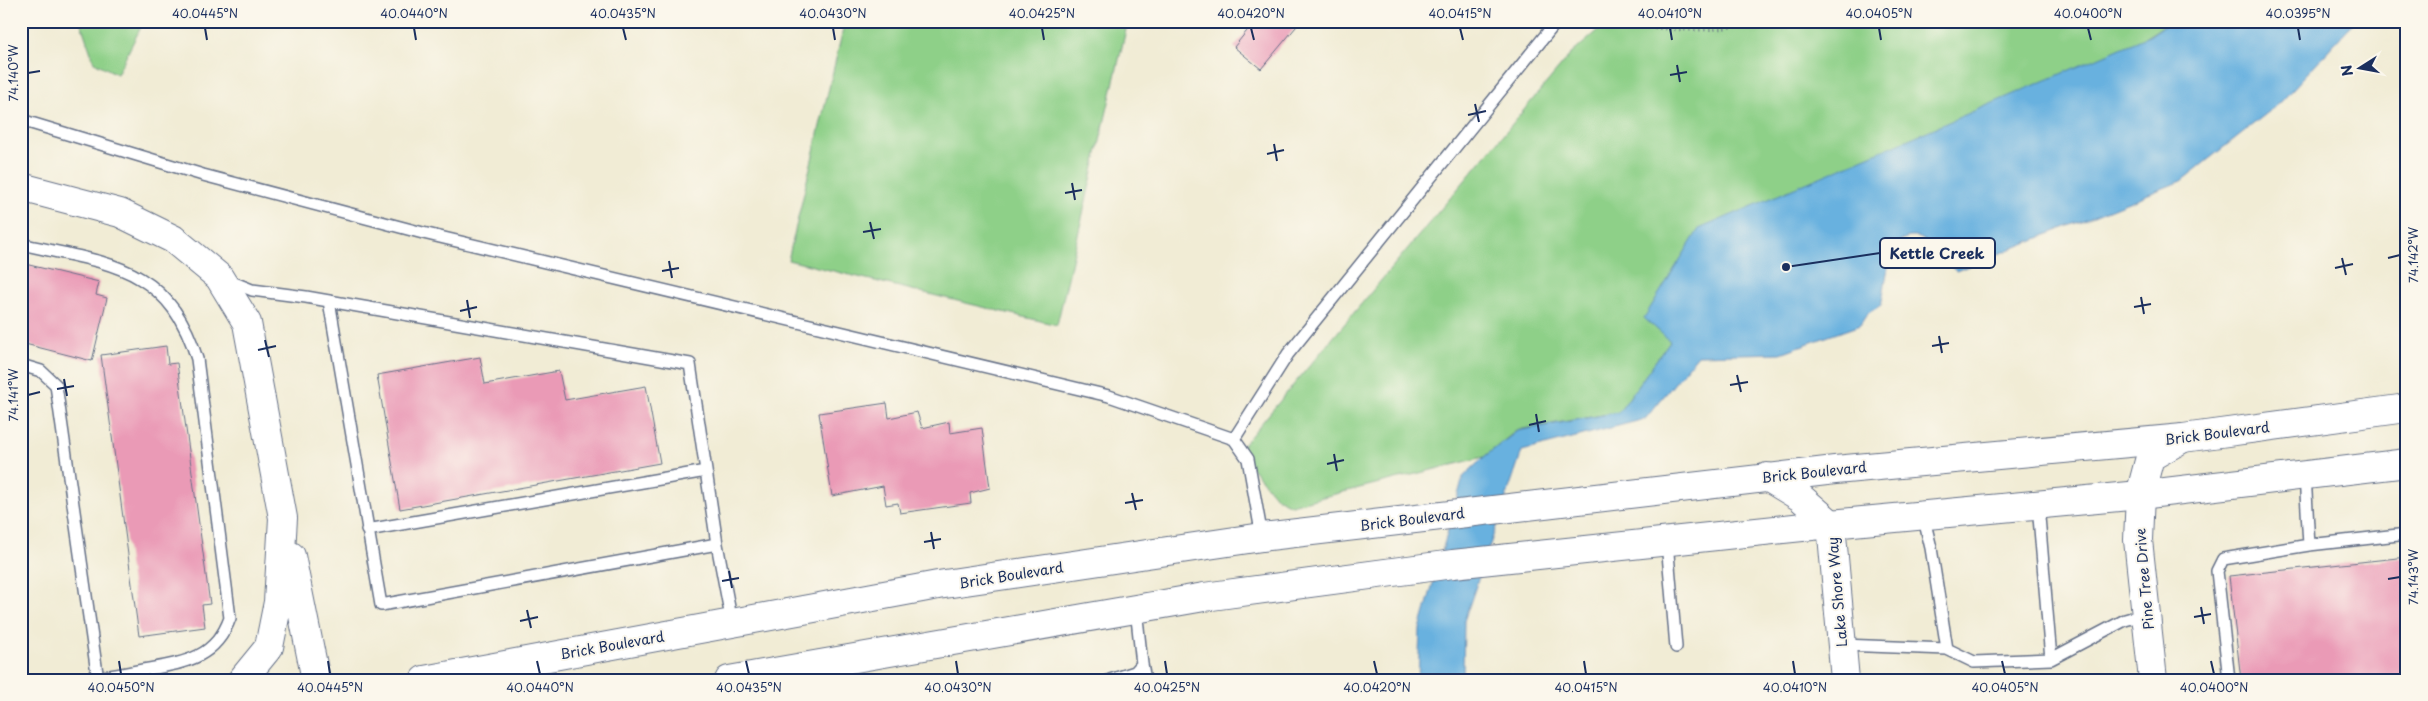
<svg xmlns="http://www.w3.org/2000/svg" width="2428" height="701" font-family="'Playpen Sans',sans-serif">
<rect width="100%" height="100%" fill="#fbf7ec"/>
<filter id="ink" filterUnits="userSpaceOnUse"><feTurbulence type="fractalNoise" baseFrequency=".02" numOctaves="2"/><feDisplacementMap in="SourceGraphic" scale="10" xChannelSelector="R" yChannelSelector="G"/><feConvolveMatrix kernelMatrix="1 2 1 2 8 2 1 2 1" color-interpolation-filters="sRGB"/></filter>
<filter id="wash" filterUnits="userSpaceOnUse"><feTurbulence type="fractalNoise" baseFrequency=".0096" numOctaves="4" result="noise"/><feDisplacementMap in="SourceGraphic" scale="20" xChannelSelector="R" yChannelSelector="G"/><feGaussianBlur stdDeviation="1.12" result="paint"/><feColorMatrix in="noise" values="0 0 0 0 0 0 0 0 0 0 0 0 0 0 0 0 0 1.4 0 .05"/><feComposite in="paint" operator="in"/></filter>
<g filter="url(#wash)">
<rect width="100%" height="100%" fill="#f1ecd5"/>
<path fill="#8ed088" stroke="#548073" d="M 80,21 L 144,21 L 117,74 L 94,62 Z
M 845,21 L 1128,21 L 1057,325 L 788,260 Z
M 1609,21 L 2171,21 L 1670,341 L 1619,412 L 1517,430 L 1484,457 L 1291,505 L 1277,498 L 1238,451 L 1570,55 Z"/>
<path fill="#67b1df" stroke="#41709e" d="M 2171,21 L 2355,21 L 2280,103 L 2181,181 L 1956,271 C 1943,254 1916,220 1894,247 C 1889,254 1884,294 1881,305 L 1867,314 L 1860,325 L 1781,353 L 1698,355 L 1645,419 L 1522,451 L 1464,621 L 1463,680 L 1418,680 L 1420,629 L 1463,477 L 1484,457 L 1517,431 L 1619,412 L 1670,341 L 1644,318 L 1699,229 L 2149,36 Z"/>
<g id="blocks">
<path fill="#ea9ab6" d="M 1255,21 L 1301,21 L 1261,69 L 1234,47 Z
M 21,263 L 99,282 L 96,295 L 107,298 L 92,361 L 21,343 Z
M 166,346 L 168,364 L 177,363 L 210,604 L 202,605 L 205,627 L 139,636 L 101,355 Z
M 480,357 L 485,384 L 559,371 L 565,400 L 646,386 L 660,463 L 400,509 L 377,375 Z
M 887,403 L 889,418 L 917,412 L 922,428 L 949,422 L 950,433 L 982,428 L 990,488 L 970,493 L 971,503 L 900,513 L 898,503 L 886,505 L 883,486 L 832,496 L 819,413 Z
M 2407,557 L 2407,680 L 2241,680 L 2229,576 Z"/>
</g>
</g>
<g filter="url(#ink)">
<use href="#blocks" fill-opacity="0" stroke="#667188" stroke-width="1"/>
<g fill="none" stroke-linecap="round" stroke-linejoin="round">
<defs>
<path id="lane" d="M 21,120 L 203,175 L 423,233 L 1109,396 L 1234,439
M 21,244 C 105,263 169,264 197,359 L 230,618 C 215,660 182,663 143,670 C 123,674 102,678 82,680
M 227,280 L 252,290 L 306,297 L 690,364 L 717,544 L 732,623
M 329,301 L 381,605 L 717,544
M 21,365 L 41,371 L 56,385 L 98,680
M 2305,475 L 2309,545 L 2407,534
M 2038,505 L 2051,659
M 367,530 L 706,471
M 1262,537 L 1248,459 L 1234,439 L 1288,354 L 1557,21
M 1667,542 L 1676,647
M 1842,645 L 1947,649 L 1931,548 L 1923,515
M 1947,649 L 1974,662 L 2051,659 L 2125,620 L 2146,614
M 1142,664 L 1145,680
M 1110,680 L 1135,672 L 1142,664 L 1136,609
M 2229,680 L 2217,571 L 2223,559 L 2309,545"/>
<path id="secondary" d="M 1767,477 L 1800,497 L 1831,524 L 1845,680
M 2153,680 L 2138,540 L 2140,495 L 2150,457 L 2183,438"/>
<path id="primary" d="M 21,187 L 120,213 L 173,239 L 219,277 L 247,323 L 283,518 L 278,602 L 269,647 L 242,680
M 291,556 L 316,680
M 424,680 L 938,585 L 1262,537 L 1835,470 L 2183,438 L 2407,408
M 729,680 L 1204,597 L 1453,564 L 1831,524 L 2140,495 L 2407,463"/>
</defs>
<use href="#lane" stroke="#667188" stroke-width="14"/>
<use href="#secondary" stroke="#667188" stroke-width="30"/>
<use href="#primary" stroke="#667188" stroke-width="30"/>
<path stroke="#667188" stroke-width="3" stroke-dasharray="1 4" stroke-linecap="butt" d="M 1610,21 C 1658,30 1710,36 1757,21"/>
<use href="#lane" stroke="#fff" stroke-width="11"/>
<use href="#secondary" stroke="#fff" stroke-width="28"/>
<use href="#primary" stroke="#fff" stroke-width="28"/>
</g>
</g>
<path fill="none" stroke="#1b2f5e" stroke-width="2" d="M 205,28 L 207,40M 414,28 L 416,40M 623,28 L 626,40M 833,28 L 835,40M 1042,28 L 1044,40M 1251,28 L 1254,40M 1460,28 L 1463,40M 1670,28 L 1672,40M 1879,28 L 1881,40M 2088,28 L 2091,40M 2298,28 L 2300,40M 1677,65 L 1680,82M 28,73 L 40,71M 1670,75 L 1687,72M 1475,104 L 1479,122M 1468,115 L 1486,111M 1274,144 L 1277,161M 1267,154 L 1284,150M 1072,183 L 1075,200M 1065,193 L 1082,190M 870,222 L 874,239M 863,232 L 881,229M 2342,258 L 2346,275M 2388,258 L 2400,255M 669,261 L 672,278M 2335,268 L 2353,264M 662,271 L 679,268M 2141,297 L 2144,314M 467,300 L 470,318M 2134,307 L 2151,304M 460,311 L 477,307M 1939,336 L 1942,353M 265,340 L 269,357M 1932,346 L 1949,343M 258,350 L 276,346M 1737,375 L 1741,392M 64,379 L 67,396M 1730,385 L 1748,382M 57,389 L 74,386M 28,395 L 40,392M 1536,414 L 1539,432M 1529,425 L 1546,421M 1334,454 L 1337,471M 1327,464 L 1344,460M 1132,493 L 1136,510M 1125,503 L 1143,500M 931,532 L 934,549M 924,542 L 941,539M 729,571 L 732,588M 2388,579 L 2400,577M 722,581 L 739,578M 2201,607 L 2204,624M 527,610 L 531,628M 2194,617 L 2211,614M 520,621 L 538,617M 119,661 L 121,674M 328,661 L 330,674M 537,661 L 540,674M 746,661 L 749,674M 956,661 L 958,674M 1165,661 L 1167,674M 1374,661 L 1377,674M 1584,661 L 1586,674M 1793,661 L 1795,674M 2002,661 L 2005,674M 2211,661 L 2214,674"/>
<g text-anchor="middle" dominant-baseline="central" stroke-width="4" stroke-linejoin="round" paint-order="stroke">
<g font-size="14" fill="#1b2f5e" stroke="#fbf7ec">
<text transform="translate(2217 433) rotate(-7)">Brick Boulevard</text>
<text transform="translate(1814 472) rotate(-6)">Brick Boulevard</text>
<text transform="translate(1412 519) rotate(-7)">Brick Boulevard</text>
<text transform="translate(1011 575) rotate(-9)">Brick Boulevard</text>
<text transform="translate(2144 579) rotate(-95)">Pine Tree Drive</text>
<text transform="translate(1837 592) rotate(-95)">Lake Shore Way</text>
<text transform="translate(612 645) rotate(-10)">Brick Boulevard</text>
</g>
</g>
<path fill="none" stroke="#1b2f5e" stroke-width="2" d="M1786 267L1880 253"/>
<circle fill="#1b2f5e" stroke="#fbf7ec" stroke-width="2" cx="1786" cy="267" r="5"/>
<rect fill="#fbf7ec" stroke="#1b2f5e" stroke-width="2" x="1880" y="238" width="115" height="30" rx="5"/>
<g font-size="15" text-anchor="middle" font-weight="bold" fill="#1b2f5e">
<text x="1937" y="259">Kettle Creek</text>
</g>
<rect width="2428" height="701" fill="none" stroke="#fbf7ec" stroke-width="55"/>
<g transform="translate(2360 68) rotate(259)" stroke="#fbf7ec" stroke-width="4" paint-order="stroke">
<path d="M0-4L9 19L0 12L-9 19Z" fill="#1b2f5e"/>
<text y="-8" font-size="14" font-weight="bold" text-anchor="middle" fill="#1b2f5e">N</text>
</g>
<rect x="28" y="28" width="2372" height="646" fill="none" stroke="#1b2f5e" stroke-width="2"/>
<g font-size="12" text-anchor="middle" fill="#1b2f5e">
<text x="205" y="18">40.0445°N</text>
<text x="414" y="18">40.0440°N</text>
<text x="623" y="18">40.0435°N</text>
<text x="833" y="18">40.0430°N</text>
<text x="1042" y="18">40.0425°N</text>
<text x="1251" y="18">40.0420°N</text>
<text x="1460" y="18">40.0415°N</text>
<text x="1670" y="18">40.0410°N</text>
<text x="1879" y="18">40.0405°N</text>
<text x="2088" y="18">40.0400°N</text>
<text x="2298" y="18">40.0395°N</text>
<text transform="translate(14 73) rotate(-90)" y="4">74.140°W</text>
<text transform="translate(2414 255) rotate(-90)" y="4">74.142°W</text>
<text transform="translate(14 395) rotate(-90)" y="4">74.141°W</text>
<text transform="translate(2414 577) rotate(-90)" y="4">74.143°W</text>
<text x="121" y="692">40.0450°N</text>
<text x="330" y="692">40.0445°N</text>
<text x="540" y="692">40.0440°N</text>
<text x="749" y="692">40.0435°N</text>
<text x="958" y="692">40.0430°N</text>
<text x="1167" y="692">40.0425°N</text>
<text x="1377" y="692">40.0420°N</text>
<text x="1586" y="692">40.0415°N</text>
<text x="1795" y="692">40.0410°N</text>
<text x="2005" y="692">40.0405°N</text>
<text x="2214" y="692">40.0400°N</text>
</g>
</svg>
